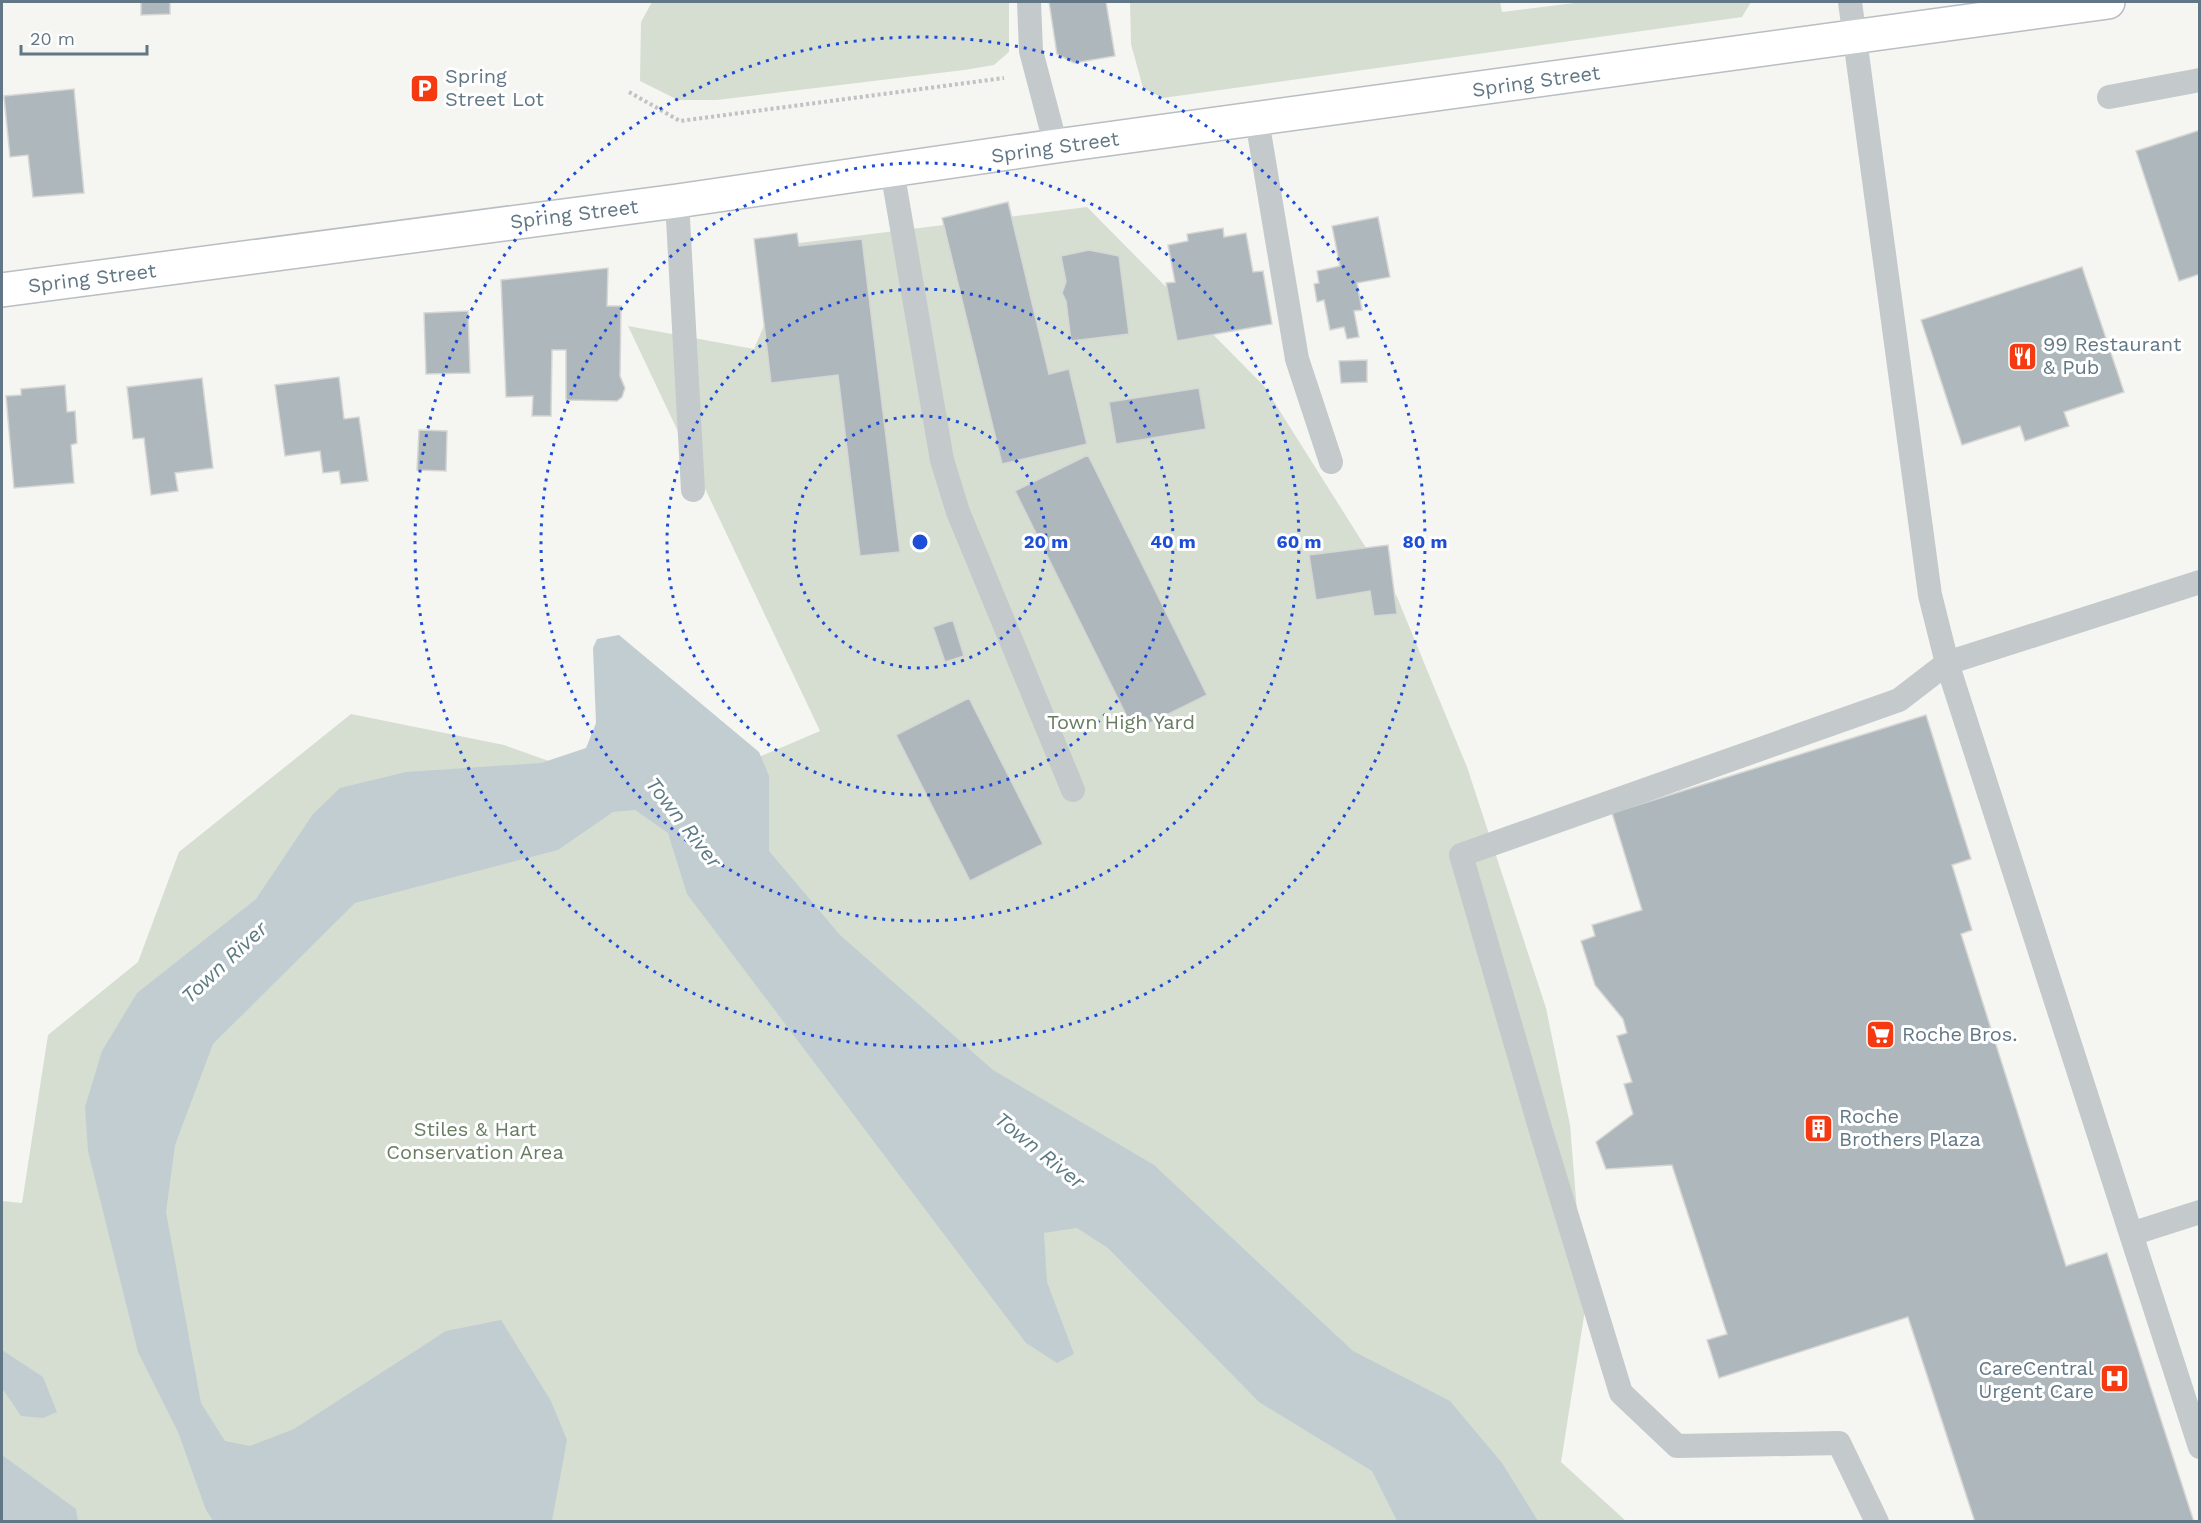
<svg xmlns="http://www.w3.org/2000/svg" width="2201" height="1523" font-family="'Work Sans',sans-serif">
<rect width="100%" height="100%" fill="#f5f5f1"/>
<path fill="#d6ded1" d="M 652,2 L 1009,2 L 1009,52 L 994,65 L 964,70 L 717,100 L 678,100 L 640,81 L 641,22 Z
M 1130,2 L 1500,2 L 1502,12 L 1583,2 L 1751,2 L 1742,17 L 1163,98 L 1143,88 L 1131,44 Z
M 1087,207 L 1264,386 L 1397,597 L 1467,767 L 1546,1008 L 1570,1125 L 1585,1310 L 1561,1462 L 1626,1521 L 2,1522 L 2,1201 L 22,1203 L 48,1035 L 138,962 L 179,852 L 351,714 L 504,745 L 658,800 L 820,731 L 628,326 L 754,349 L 799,243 Z"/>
<path fill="#c2cdd2" d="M 619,635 L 759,752 L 769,776 L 769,851 L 840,935 L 993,1070 L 1154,1165 L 1353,1351 L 1450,1401 L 1502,1463 L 1538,1521 L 1397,1521 L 1372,1471 L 1259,1402 L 1108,1248 L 1077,1228 L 1044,1233 L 1047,1282 L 1074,1354 L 1057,1363 L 1026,1343 L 687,894 L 668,833 L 635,810 L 613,812 L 558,850 L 355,903 L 213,1044 L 175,1145 L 166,1212 L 201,1403 L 225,1441 L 250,1446 L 294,1429 L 446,1331 L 501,1320 L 551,1401 L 567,1440 L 552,1521 L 213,1521 L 206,1510 L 178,1432 L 138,1352 L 88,1151 L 85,1107 L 102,1051 L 137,993 L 256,899 L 313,814 L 340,788 L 406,772 L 541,763 L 586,748 L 596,723 L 593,648 L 597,639 Z
M 2,1350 L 43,1377 L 57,1412 L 43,1418 L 21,1416 L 2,1388 Z
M 2,1455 L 76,1509 L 78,1521 L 2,1521 Z"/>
<path fill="#aeb8bc" stroke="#d6d6d4" stroke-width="1.5" d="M 141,2 L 170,2 L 170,14 L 141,15 Z
M 1049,2 L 1106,2 L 1115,56 L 1074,63 L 1057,54 Z
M 74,89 L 84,193 L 33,197 L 28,155 L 10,157 L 4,96 Z
M 2200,130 L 2200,274 L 2179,281 L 2136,151 Z
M 1008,202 L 1049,374 L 1069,369 L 1087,444 L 1002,464 L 942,218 Z
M 1378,217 L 1390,277 L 1357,283 L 1362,310 L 1354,311 L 1359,337 L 1347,339 L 1344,327 L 1330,330 L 1324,300 L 1317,302 L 1314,284 L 1319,283 L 1317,271 L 1340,266 L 1332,226 Z
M 1223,228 L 1224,237 L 1246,233 L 1253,272 L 1263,271 L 1272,324 L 1177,341 L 1166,283 L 1175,282 L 1168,245 L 1188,241 L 1187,234 Z
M 797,233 L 799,246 L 862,239 L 900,552 L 860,556 L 838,375 L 771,383 L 754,239 Z
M 1089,250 L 1119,256 L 1129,334 L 1071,341 L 1066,301 L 1062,293 L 1066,282 L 1061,256 Z
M 2082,267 L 2124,392 L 2064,412 L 2069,426 L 2025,441 L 2020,426 L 1962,445 L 1921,320 Z
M 608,268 L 607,306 L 621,306 L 620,376 L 625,388 L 622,397 L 617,401 L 566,400 L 566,350 L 552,350 L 551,416 L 532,416 L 533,396 L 506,397 L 501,280 Z
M 468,311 L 470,373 L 426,374 L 424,313 Z
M 1367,360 L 1367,382 L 1341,383 L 1339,361 Z
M 339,377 L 344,419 L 359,417 L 368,481 L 341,484 L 339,471 L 323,473 L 320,451 L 285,456 L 275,385 Z
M 202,378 L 213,468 L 175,473 L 178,491 L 151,495 L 144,438 L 133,439 L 127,387 Z
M 65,385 L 67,412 L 75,411 L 77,443 L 71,445 L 74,483 L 14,488 L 6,396 L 21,395 L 21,389 Z
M 1199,388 L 1206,429 L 1116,444 L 1109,402 Z
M 419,430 L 447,431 L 446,471 L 417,470 Z
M 1088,455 L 1207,695 L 1134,731 L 1015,491 Z
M 1388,545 L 1397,614 L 1374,616 L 1370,591 L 1316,600 L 1309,555 Z
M 953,620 L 964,656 L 945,662 L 933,627 Z
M 969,698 L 1043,844 L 970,881 L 896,735 Z
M 1926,715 L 1971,859 L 1952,865 L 1972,930 L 1961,934 L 2066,1266 L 2107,1253 L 2194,1522 L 1975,1522 L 1908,1317 L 1719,1378 L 1707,1340 L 1727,1334 L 1672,1165 L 1606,1169 L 1596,1142 L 1633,1114 L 1624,1084 L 1632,1082 L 1617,1036 L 1627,1033 L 1623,1019 L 1595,985 L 1581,941 L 1595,936 L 1592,925 L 1642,910 L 1612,813 Z"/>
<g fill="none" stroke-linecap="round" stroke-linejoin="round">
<defs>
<path id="secondary" d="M 2,290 L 677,201 L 1056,146 L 2108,2"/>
</defs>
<use href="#secondary" stroke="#b8bec2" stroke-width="36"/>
<path stroke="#c0c2c3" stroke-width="4" stroke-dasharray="3 3" stroke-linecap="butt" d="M 629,92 L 680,121 L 1004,78"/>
<path stroke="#c4c9cb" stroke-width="24" d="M 1029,2 L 1031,51 L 1056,146
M 1850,2 L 1930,595 L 1947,663 L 1899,700 L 1461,855 L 1541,1131 L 1621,1393 L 1677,1446 L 1839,1443 L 1877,1522
M 2109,97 L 2200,80
M 1257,120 L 1297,359 L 1331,462
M 892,170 L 942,460 L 958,512 L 1073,790
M 677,201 L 693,490
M 2200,1212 L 2131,1234 L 2200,1447
M 2131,1234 L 1947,663 L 2200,582"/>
<use href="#secondary" stroke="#fff" stroke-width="33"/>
</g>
<g fill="none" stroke="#1d4ed8" stroke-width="3" stroke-dasharray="3 6">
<circle cx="920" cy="542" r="126"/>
<circle cx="920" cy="542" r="253"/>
<circle cx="920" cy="542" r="379"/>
<circle cx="920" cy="542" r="505"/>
</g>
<defs>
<symbol id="parking-square" viewBox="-11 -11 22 22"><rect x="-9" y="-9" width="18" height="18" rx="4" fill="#f53a12" stroke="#fff"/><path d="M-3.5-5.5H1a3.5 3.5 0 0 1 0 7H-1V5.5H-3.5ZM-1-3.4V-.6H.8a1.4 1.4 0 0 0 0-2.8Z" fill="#fff"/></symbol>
<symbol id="restaurant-square" viewBox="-11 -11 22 22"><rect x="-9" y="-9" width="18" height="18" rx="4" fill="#f53a12" stroke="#fff"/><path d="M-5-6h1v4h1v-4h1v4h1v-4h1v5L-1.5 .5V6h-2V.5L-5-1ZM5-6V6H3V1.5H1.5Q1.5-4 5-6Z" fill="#fff"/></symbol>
<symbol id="supermarket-square" viewBox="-11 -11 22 22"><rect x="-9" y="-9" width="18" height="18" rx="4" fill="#f53a12" stroke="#fff"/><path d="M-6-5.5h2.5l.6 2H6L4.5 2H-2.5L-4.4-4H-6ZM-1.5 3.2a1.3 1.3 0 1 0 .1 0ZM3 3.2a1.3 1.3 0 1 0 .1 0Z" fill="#fff"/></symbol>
<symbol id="building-square" viewBox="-11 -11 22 22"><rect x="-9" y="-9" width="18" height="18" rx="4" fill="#f53a12" stroke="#fff"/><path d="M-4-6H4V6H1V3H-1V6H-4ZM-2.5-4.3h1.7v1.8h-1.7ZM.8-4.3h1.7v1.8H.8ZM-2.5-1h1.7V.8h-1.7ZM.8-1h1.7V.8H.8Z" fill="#fff"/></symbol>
<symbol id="hospital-square" viewBox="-11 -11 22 22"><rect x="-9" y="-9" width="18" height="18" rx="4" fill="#f53a12" stroke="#fff"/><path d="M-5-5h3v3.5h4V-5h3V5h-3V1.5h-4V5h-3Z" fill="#fff"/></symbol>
</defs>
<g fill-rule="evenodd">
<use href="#parking-square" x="408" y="72" width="33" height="33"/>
<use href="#restaurant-square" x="2006" y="340" width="33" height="33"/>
<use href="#supermarket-square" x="1864" y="1018" width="33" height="33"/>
<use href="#building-square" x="1802" y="1112" width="33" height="33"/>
<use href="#hospital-square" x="2098" y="1362" width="33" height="33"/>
</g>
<g text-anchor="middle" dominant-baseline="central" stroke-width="6" stroke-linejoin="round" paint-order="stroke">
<g font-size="20" fill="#617785" stroke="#fff" text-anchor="start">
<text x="445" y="76">Spring<tspan x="445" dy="23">Street Lot</tspan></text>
<text x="2043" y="344">99 Restaurant<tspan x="2043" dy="23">&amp; Pub</tspan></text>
<text x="1902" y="1034">Roche Bros.</text>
<text x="1839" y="1116">Roche<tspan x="1839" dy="23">Brothers Plaza</tspan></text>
<text x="2094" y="1368" text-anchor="end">CareCentral<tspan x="2094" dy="23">Urgent Care</tspan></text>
</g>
<g font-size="20" fill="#617785" stroke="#fff">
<text transform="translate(1536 81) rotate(-8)">Spring Street</text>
<text transform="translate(1055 147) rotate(-8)">Spring Street</text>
<text transform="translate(574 214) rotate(-7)">Spring Street</text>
<text transform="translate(92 278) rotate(-7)">Spring Street</text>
</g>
<g font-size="20" fill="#677c61" stroke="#fff">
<text x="1121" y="722">Town High Yard</text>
<text x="475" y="1129">Stiles &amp; Hart<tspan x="475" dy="23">Conservation Area</tspan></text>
</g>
<g font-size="21" font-style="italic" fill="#5c7b83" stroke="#fff">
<text transform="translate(684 822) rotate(52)">Town River</text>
<text transform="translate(224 962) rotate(-43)">Town River</text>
<text transform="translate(1040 1150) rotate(39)">Town River</text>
</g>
</g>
<circle cx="920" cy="542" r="9" fill="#1d4ed8" stroke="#fff" stroke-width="3"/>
<g font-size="18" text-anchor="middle" font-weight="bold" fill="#1d4ed8" stroke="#fff" stroke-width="6" stroke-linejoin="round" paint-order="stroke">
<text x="1046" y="548">20 m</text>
<text x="1173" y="548">40 m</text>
<text x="1299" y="548">60 m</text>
<text x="1425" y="548">80 m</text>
</g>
<rect width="2201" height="1523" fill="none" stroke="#617785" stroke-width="6"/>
<path d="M21 45v9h126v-9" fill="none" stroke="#617785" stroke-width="3"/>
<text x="30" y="45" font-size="18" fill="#617785" stroke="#ffffff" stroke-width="4.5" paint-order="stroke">20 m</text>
</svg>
